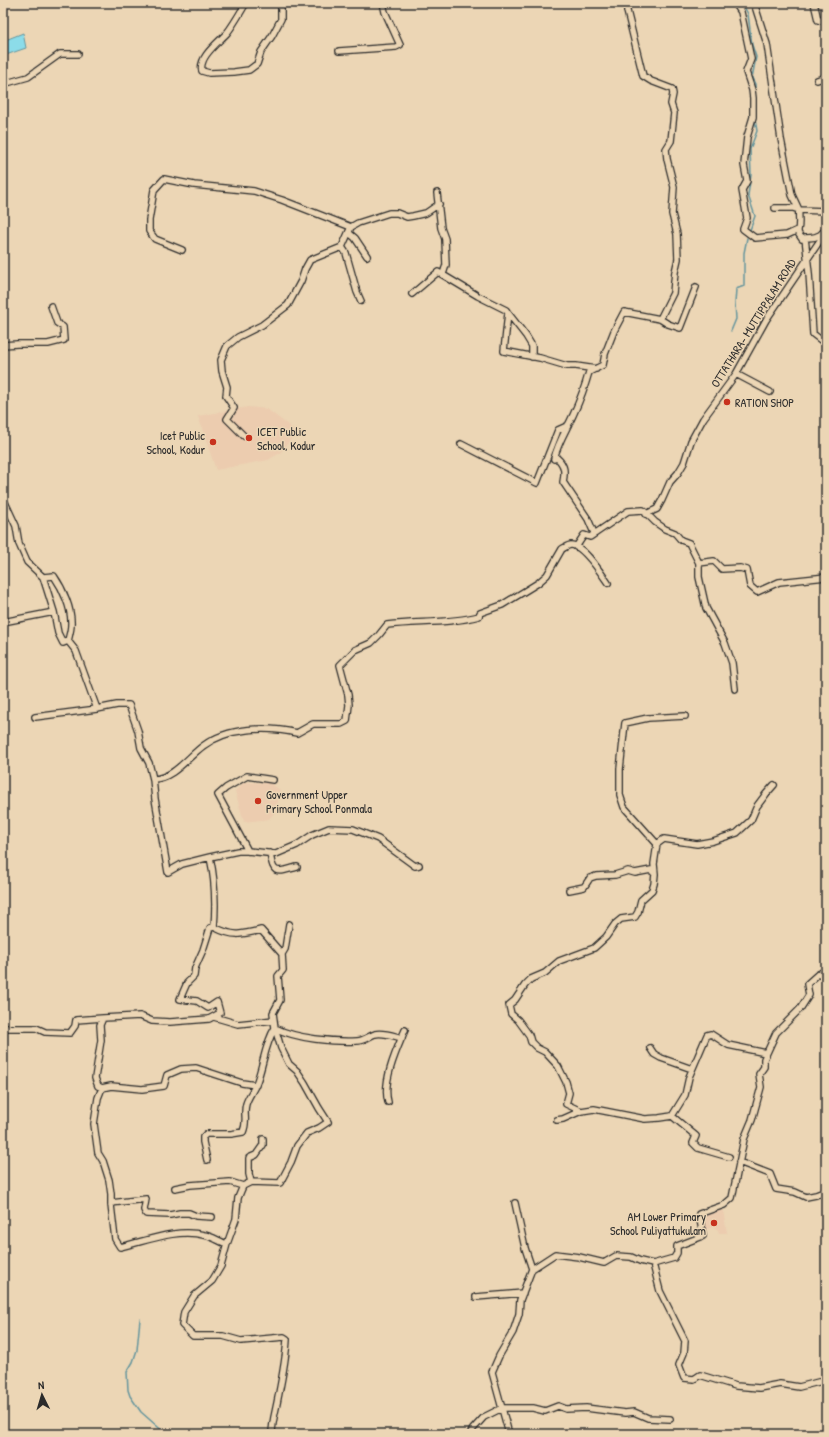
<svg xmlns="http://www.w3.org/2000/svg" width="829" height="1437" font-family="'Patrick Hand',sans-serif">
<rect width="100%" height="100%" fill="#ecd6b5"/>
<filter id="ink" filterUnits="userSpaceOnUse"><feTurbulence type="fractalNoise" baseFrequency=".025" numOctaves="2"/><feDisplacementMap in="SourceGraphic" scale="8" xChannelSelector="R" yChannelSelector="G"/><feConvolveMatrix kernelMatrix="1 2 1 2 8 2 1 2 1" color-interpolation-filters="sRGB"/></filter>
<g filter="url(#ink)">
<path fill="#ecccaf" d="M 248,407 L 267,409 L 297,432 L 280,453 L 268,460 L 216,470 L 198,416 Z
M 244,782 L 270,783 L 280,790 L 277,810 L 269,819 L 244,822 L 235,791 Z
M 723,1210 L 727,1233 L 719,1233 L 718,1230 L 714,1227 L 704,1230 L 702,1214 Z"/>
<path fill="#8cdce9" stroke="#65959d" d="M 23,33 L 26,48 L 3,56 L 3,41 Z"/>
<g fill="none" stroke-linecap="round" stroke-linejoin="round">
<path stroke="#65959d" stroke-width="1.5" d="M 742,3 L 748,14 L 752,45 L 756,57 L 752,78 L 755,84 L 755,101
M 750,230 L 755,216 L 748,195 L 751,175 L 750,149 L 757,131 L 755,119
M 731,331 L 736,319 L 735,303 L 736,289 L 744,286 L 744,253 L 747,238
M 140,1319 L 137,1350 L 133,1362 L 127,1372 L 128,1390 L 130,1396 L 141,1412 L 166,1434"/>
<defs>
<path id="minor" d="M 246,3 C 240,13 234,24 227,33 C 219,42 198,57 202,71 L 209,73 L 234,72 L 249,70 L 257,64 L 261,52 L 272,36 L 281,19 L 281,3
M 735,3 L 741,12 L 751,59 L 746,72 L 752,90 L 753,98 L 753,117 L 747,137 L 744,165 L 747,181 L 742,190 L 747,218 L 743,229 L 755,238 L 787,235 L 798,230 C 800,223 798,217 799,210 L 826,211
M 754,3 L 767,44 L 781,139 L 792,195 L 799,210 L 793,208 L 775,208
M 814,3 L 818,20 L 826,21
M 339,51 L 396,47 L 400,45 L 385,12 L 383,3
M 817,80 L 826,77
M 3,84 L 28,77 L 60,54 L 78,54
M 437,193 L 441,228 L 445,239 L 446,265 L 443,274
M 798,230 L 798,233 L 802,239 C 810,236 811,240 820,235
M 349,233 L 355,238 L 367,256
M 805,238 L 809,273 L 813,334 L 826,344
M 342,247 L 346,253 L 357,292 L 361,301
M 182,250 L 155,239 L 149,231 L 149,220 L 154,190 L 164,179 L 194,185 L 254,191 L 282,200 L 351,227
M 412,294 L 438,272 L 478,296 L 506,310 L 508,313 L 504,351 L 540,358 L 567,366 L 576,366 L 596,369
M 508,313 L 526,336 L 532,346 L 532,357
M 660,319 L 668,324 L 680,328 L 696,287
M 3,345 L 17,344 L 48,344 L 64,340 L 63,327 L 57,323 L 51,306
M 736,374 L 770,392
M 244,436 L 227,419 L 234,408 L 226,396 L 227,387 L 222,371 L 221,360 L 227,346 L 238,337 L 262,325 L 288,305 L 301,281 L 305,269 L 310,260 L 342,247 L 351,227 L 358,223 L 389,213 L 397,213 L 407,217 L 413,216 L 426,213 L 439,204
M 461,444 L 537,483 L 558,430 L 567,426
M 3,498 L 16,526 L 19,544 L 27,562 L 43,577 L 54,576 C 63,589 72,609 71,625 C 71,630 69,636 68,641 L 76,651 L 97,709 L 117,705 L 129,705 L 138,731 L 141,748 L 149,763 L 153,779 L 155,799 L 168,872 L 182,864 L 210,857 C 215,880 216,903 214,927
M 646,514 L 657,509 L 662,500 L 670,482 L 678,473 L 684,463 L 691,441 L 703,419 L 736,374 L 766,320 L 821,239 L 820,235 L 826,229
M 594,533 L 588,519 L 563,482 C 565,472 565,465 557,458 L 554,459 C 558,442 567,429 574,413 C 580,400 585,386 589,372 L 603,365 L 605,354 L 614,331 L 624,312 L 660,319 L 673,293 L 675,272 L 678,259 L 677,234 L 672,214 L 674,187 L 667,159 L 666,149 L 671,141 L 674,113 L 671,104 L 673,94 L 672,89 L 651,81 L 643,76 L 627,11 L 627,3
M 576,547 L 584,535 L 590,537 L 628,511 L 643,510 L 655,522 L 665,529 L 675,533 L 681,540 L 689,543 L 699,563 L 699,577 L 706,608 L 725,643 L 732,663 L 735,689
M 699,563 L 714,561 L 722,569 L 740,568 L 747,570 L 750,586 L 757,592 L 779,582 L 826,577
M 43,577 L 54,612 L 58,633 L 63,643 L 68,641
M 3,622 L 54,612
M 35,717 L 97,709
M 153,779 C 173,779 188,757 203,746 C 228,727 267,726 297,733 L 313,724 L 341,724 L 347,721 L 349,705 L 348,695 L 340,665 L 355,650 L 371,643 L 379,635 L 387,625 C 418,621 449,624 479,616 L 480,613 L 502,605 L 538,583 L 547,575 L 562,549 C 564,548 568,545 571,545 C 583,545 601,573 608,583
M 657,844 L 624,807 L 620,795 L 620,769 L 625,723 L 648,718 L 685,716
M 248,851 L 218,795 L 226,788 L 247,776 L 273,780
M 270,853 C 273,876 277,872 297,867
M 210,857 L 238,851 L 248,851 L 276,854 L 297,845 L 312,835 L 329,828 L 353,829 L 378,839 L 415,866 L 419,865
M 655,874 L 654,864 L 657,844 L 664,839 L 697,844 L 713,841 L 737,833 L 751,820 L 757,806 L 766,794 L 774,785
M 569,890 L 584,887 L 590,878 L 596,876 L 615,875 L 628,871 L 635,873 L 651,870 L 655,874 L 654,884 L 652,890 L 641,900 L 638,912 L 635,917 L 621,919 L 615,924 L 606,937 L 594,948 L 559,961 L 545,973 L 531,979 L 525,985 L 515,1000 L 509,1005 L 511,1014 L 518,1020 L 529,1035 L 531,1042 L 537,1048 L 545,1052 L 558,1066 L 566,1082 L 569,1093 L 566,1104 L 581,1111 L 594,1109 L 645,1119 L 659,1118 L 672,1116 L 685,1095 L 689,1077 L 707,1035 L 711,1034 L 728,1045 L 766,1053
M 282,954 L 285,949 L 289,924
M 214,1017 L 238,1024 L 274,1020
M 103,1018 L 140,1016 L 152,1021 L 170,1022 L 209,1019 L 220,1013 L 217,1002 L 208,1008 L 197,1001 L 180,999 L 187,983 L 194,976 L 195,968 L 203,950 L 210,928 L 214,927 C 233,937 241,935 261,930 L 282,954 L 283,970 L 278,976 L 280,1000 L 273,1013 L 275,1028 L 281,1048 L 289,1064 L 297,1071 L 305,1083 L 319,1108 L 328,1122 L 319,1128 L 307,1133 L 297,1146 L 291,1162 L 280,1183 L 251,1182 L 243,1186 L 238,1198 L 236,1219 L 227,1244 L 221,1266 L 212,1281 L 194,1296 L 184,1312 L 182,1325 L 193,1336 L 223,1336 L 241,1341 L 284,1337 L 287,1339 C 286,1359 282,1378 278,1398 C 276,1410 272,1421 272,1434
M 3,1028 L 36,1028 L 45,1032 L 70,1033 L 75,1026 L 76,1020 L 103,1018 L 100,1025 L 101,1040 L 95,1078 L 98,1086 L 102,1088 L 98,1098 L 94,1124 L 98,1153 L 103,1161 L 109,1180 L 111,1194 L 111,1205 L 115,1239 L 120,1247 C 147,1241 176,1228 204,1235 C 212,1236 220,1242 227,1244
M 650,1048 L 654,1054 L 661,1058 L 692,1069
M 102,1088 L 111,1086 L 142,1089 L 164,1086 L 167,1075 L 181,1069 L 196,1068 L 242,1083 L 256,1085
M 388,1102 C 382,1081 397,1049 405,1030
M 672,1116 L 696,1136 L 693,1143 L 698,1148 L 729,1157
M 557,1120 L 563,1119 L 581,1111
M 207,1160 L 203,1142 L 203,1137 L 206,1134 L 231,1134 L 243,1132 C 248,1121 243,1114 246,1104 C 248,1097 253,1091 256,1084 C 263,1067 265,1043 275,1028 C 297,1039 333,1042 357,1041 C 364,1041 369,1036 375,1034 C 383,1032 394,1036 402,1038
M 739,1162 L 770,1174 L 776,1189 L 795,1192 L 806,1197 L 816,1195 L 826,1191
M 251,1182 L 249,1174 L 249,1158 L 256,1155 L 263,1145 L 263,1139
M 175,1188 L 190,1185 L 230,1182 L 243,1186
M 111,1203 L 146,1199 L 144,1210 L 146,1214 L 170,1215 L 180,1213 L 189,1213 L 196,1216 L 212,1217
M 515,1203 L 525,1248 L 532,1269
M 653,1264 L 660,1291 L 685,1341 L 684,1353 L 679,1365 L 684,1378 L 694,1379 L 700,1375 L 736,1386 L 759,1388 L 780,1384 L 799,1387 L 826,1380
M 476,1297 L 523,1293
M 470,1434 L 473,1429 L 484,1417 L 502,1408 L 533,1408 L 545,1411 L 558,1406 L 566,1409 L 586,1408 L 625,1413 L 634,1412 L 648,1418 L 670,1419
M 509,1434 L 492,1372 L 499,1356 L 513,1332 L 519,1314 L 520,1300 L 532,1269 L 555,1254 L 579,1257 L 604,1263 L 616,1256 L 631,1257 L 640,1261 L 653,1264 L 674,1258 L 677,1253 L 677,1246 L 703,1236 L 699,1214 L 724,1205 L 732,1198 L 744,1139 L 752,1120 L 761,1087 L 759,1074 L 764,1067 L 764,1059 L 776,1033 L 800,1009 L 809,995 L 807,984 L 817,975 L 826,970"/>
</defs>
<use href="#minor" stroke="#2b2b2b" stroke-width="8"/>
<use href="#minor" stroke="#ecd6b5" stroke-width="5.5"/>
</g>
</g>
<g fill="#c8321e" stroke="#ecd6b5" stroke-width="1.5">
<circle cx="727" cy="402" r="4"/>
<circle cx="249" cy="438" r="4"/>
<circle cx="213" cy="442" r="4"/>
<circle cx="258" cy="801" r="4"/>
<circle cx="714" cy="1223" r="4"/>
</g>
<g text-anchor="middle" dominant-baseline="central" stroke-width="3" stroke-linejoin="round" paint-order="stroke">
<g font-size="12" fill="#2b2b2b" stroke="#ecd6b5">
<text transform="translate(753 323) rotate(-58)">OTTATHARA- MUTTIPPALAM ROAD</text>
</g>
<g font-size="12" fill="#2b2b2b" stroke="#ecd6b5" text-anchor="start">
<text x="735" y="402">RATION SHOP</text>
<text x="257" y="431">ICET Public<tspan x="257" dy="14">School, Kodur</tspan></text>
<text x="205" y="435" text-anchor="end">Icet Public<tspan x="205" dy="14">School, Kodur</tspan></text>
<text x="266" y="794">Government Upper<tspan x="266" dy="14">Primary School Ponmala</tspan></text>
<text x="706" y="1216" text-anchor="end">AM Lower Primary<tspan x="706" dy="14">School Puliyattukulam</tspan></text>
</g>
</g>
<rect width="829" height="1437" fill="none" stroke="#ecd6b5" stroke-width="16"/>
<rect x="8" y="8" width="813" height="1421" fill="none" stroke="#2b2b2b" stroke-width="1.5" filter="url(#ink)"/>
<g transform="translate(42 1395) rotate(355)" stroke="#ecd6b5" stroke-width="3" paint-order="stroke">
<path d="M0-3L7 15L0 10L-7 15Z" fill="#2b2b2b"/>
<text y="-6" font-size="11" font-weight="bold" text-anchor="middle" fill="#2b2b2b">N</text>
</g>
</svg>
